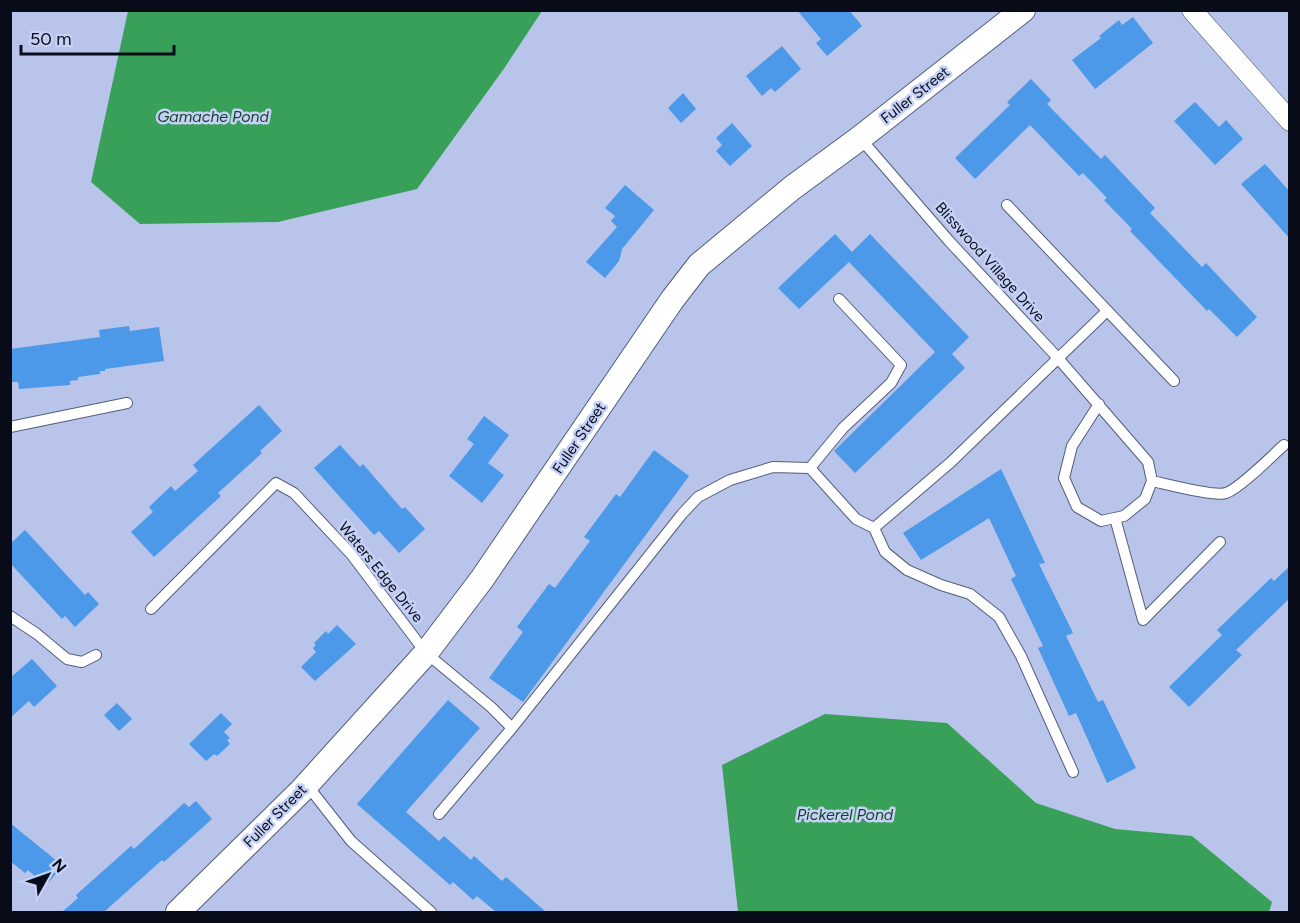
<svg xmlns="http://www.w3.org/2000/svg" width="1300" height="923" font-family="Figtree,sans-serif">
<rect width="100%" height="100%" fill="#b8c4ea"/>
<path fill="#39a05a" d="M 128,11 L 128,10 L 542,11 L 503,70 L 417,189 L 278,222 L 140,224 L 91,182 Z
M 825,714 L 947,723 L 1036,803 L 1115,829 L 1192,836 L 1272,902 L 1269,912 L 738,912 L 722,765 Z"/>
<path fill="#4b99e8" d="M 797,10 L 849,10 L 862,26 L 827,56 L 816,43 L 821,39 Z
M 1133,17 L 1153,43 L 1095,89 L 1072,60 L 1101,38 L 1099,36 L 1119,20 L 1122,25 Z
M 782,46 L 801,69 L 775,92 L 771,88 L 762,96 L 746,76 Z
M 1031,79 L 1051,100 L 1047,104 L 1101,159 L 1105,155 L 1155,208 L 1150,213 L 1202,267 L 1206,263 L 1257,317 L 1237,337 L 1209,309 L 1207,311 L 1130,231 L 1132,229 L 1104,200 L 1107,198 L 1083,173 L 1079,176 L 1030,125 L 975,179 L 955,158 L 1010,105 L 1007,102 Z
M 683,93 L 696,109 L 681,123 L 668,108 Z
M 1195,102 L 1219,127 L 1226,120 L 1243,139 L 1215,165 L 1174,121 Z
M 732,123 L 752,146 L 730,166 L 716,151 L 722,145 L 716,138 Z
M 1265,164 L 1290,192 L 1290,239 L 1241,184 Z
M 625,185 L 654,210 L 622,249 L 619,261 L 605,278 L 586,262 L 617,227 L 611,221 L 615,216 L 605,208 Z
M 835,234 L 852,252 L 870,234 L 969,337 L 952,354 L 965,368 L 855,473 L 834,451 L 935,352 L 849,262 L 799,309 L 778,288 Z
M 129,326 L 130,331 L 159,327 L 164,361 L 105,369 L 105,371 L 100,371 L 100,374 L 78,377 L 78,380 L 70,381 L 70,385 L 19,389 L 18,382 L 10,382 L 10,349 L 100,337 L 99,330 Z
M 259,405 L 282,431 L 260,451 L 262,453 L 218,493 L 221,496 L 154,557 L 131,532 L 153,512 L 149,507 L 171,486 L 175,491 L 198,471 L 193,465 Z
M 484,416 L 509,435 L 488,463 L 504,475 L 482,503 L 449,476 L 474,444 L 467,439 Z
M 340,445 L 360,467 L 363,464 L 402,509 L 405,507 L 425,529 L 399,553 L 379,531 L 374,535 L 314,468 Z
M 654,450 L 689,476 L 523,702 L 489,678 L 523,632 L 517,627 L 549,584 L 555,588 L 590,541 L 584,537 L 616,494 L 620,497 Z
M 1001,469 L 1045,563 L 1039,564 L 1073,633 L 1066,636 L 1098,702 L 1103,700 L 1136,768 L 1107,783 L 1076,713 L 1069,716 L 1038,648 L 1043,646 L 1011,579 L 1016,576 L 989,518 L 921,560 L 903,533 Z
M 25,530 L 85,595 L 88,592 L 99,604 L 75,627 L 65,616 L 62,619 L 10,563 L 10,544 Z
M 1290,566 L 1290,598 L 1236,650 L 1242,655 L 1189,707 L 1169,687 L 1222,635 L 1217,630 L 1271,578 L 1274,581 Z
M 337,625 L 356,644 L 315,681 L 301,667 L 316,652 L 313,648 L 316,645 L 314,643 L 326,631 L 328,634 Z
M 32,659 L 57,686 L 34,707 L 29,701 L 10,718 L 10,678 Z
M 448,700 L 480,728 L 406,812 L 439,841 L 444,836 L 471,860 L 474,856 L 502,881 L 506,877 L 546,912 L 496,912 L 477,896 L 473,900 L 453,882 L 450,885 L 357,804 Z
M 117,703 L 132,719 L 119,731 L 104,715 Z
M 221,713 L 232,724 L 224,732 L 230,738 L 227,740 L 230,744 L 217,756 L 214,754 L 206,761 L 189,744 Z
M 196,801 L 212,819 L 164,862 L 162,860 L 104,912 L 62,912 L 78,898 L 76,895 L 131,846 L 134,849 L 184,803 L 189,807 Z
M 10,823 L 57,861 L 53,865 L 59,870 L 49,882 L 42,876 L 39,880 L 28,870 L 25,873 L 10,861 Z"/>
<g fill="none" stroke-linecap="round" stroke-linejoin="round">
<defs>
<path id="service" d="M 860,138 L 949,241 L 1057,357 L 1148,462 L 1152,481 L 1145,499 L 1124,516 L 1101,521 L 1077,507 L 1064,478 L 1072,446 L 1099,404
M 1007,205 L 1174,381
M 10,427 L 127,403
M 810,468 L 843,428 L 891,383 L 901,365 L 839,299
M 1152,481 C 1166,484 1215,497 1226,493 C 1239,489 1272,456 1284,445
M 1115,518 L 1143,620 L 1220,542
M 874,528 L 885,552 L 907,570 L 941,585 L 970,594 L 999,617 L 1021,656 L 1073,772
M 151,609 L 276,483 L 294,493 L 351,554 L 426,653 L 491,707 L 512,728
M 10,616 L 37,634 L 67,659 L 82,662 L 96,655
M 307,785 L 351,841 L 431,912
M 439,814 L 512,728 L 682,514 L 698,497 L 730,480 L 773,467 L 810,468 L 856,519 L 874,528 L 951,462 L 1107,311"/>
<path id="minor" d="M 1192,10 L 1290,121"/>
<path id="tertiary" d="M 178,912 L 302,790 L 426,653 L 482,579 L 672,300 L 699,265 L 792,188 L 860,138 L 1023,10"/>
</defs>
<use href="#service" stroke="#535d7e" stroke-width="12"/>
<use href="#minor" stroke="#535d7e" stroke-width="21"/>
<use href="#tertiary" stroke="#535d7e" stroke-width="26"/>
<use href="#service" stroke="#fff" stroke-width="10"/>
<use href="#minor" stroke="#fff" stroke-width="20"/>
<use href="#tertiary" stroke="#fff" stroke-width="24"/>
</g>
<g text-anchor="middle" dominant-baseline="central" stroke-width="5" stroke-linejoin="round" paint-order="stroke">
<g font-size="15" fill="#080c18" stroke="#c5d1f7">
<text transform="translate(915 95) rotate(-38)">Fuller Street</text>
<text transform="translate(990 262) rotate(48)">Blisswood Village Drive</text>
<text transform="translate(579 438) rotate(-56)">Fuller Street</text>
<text transform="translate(381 572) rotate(51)">Waters Edge Drive</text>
<text transform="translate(275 816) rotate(-45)">Fuller Street</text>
</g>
<g font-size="16" font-style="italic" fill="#163f22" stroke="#c5d1f7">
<text x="213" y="116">Gamache Pond</text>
<text x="845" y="814">Pickerel Pond</text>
</g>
</g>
<rect width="1300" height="923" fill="none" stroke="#080c18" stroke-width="24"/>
<g transform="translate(48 875) rotate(50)" stroke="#c5d1f7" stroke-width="4.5" paint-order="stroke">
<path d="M0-4.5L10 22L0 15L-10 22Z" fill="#080c18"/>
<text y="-9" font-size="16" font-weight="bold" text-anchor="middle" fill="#080c18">N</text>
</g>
<path d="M21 45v9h153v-9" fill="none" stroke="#080c18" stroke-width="3"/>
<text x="30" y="45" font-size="18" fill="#080c18" stroke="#c5d1f7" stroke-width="4.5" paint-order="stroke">50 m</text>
</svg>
